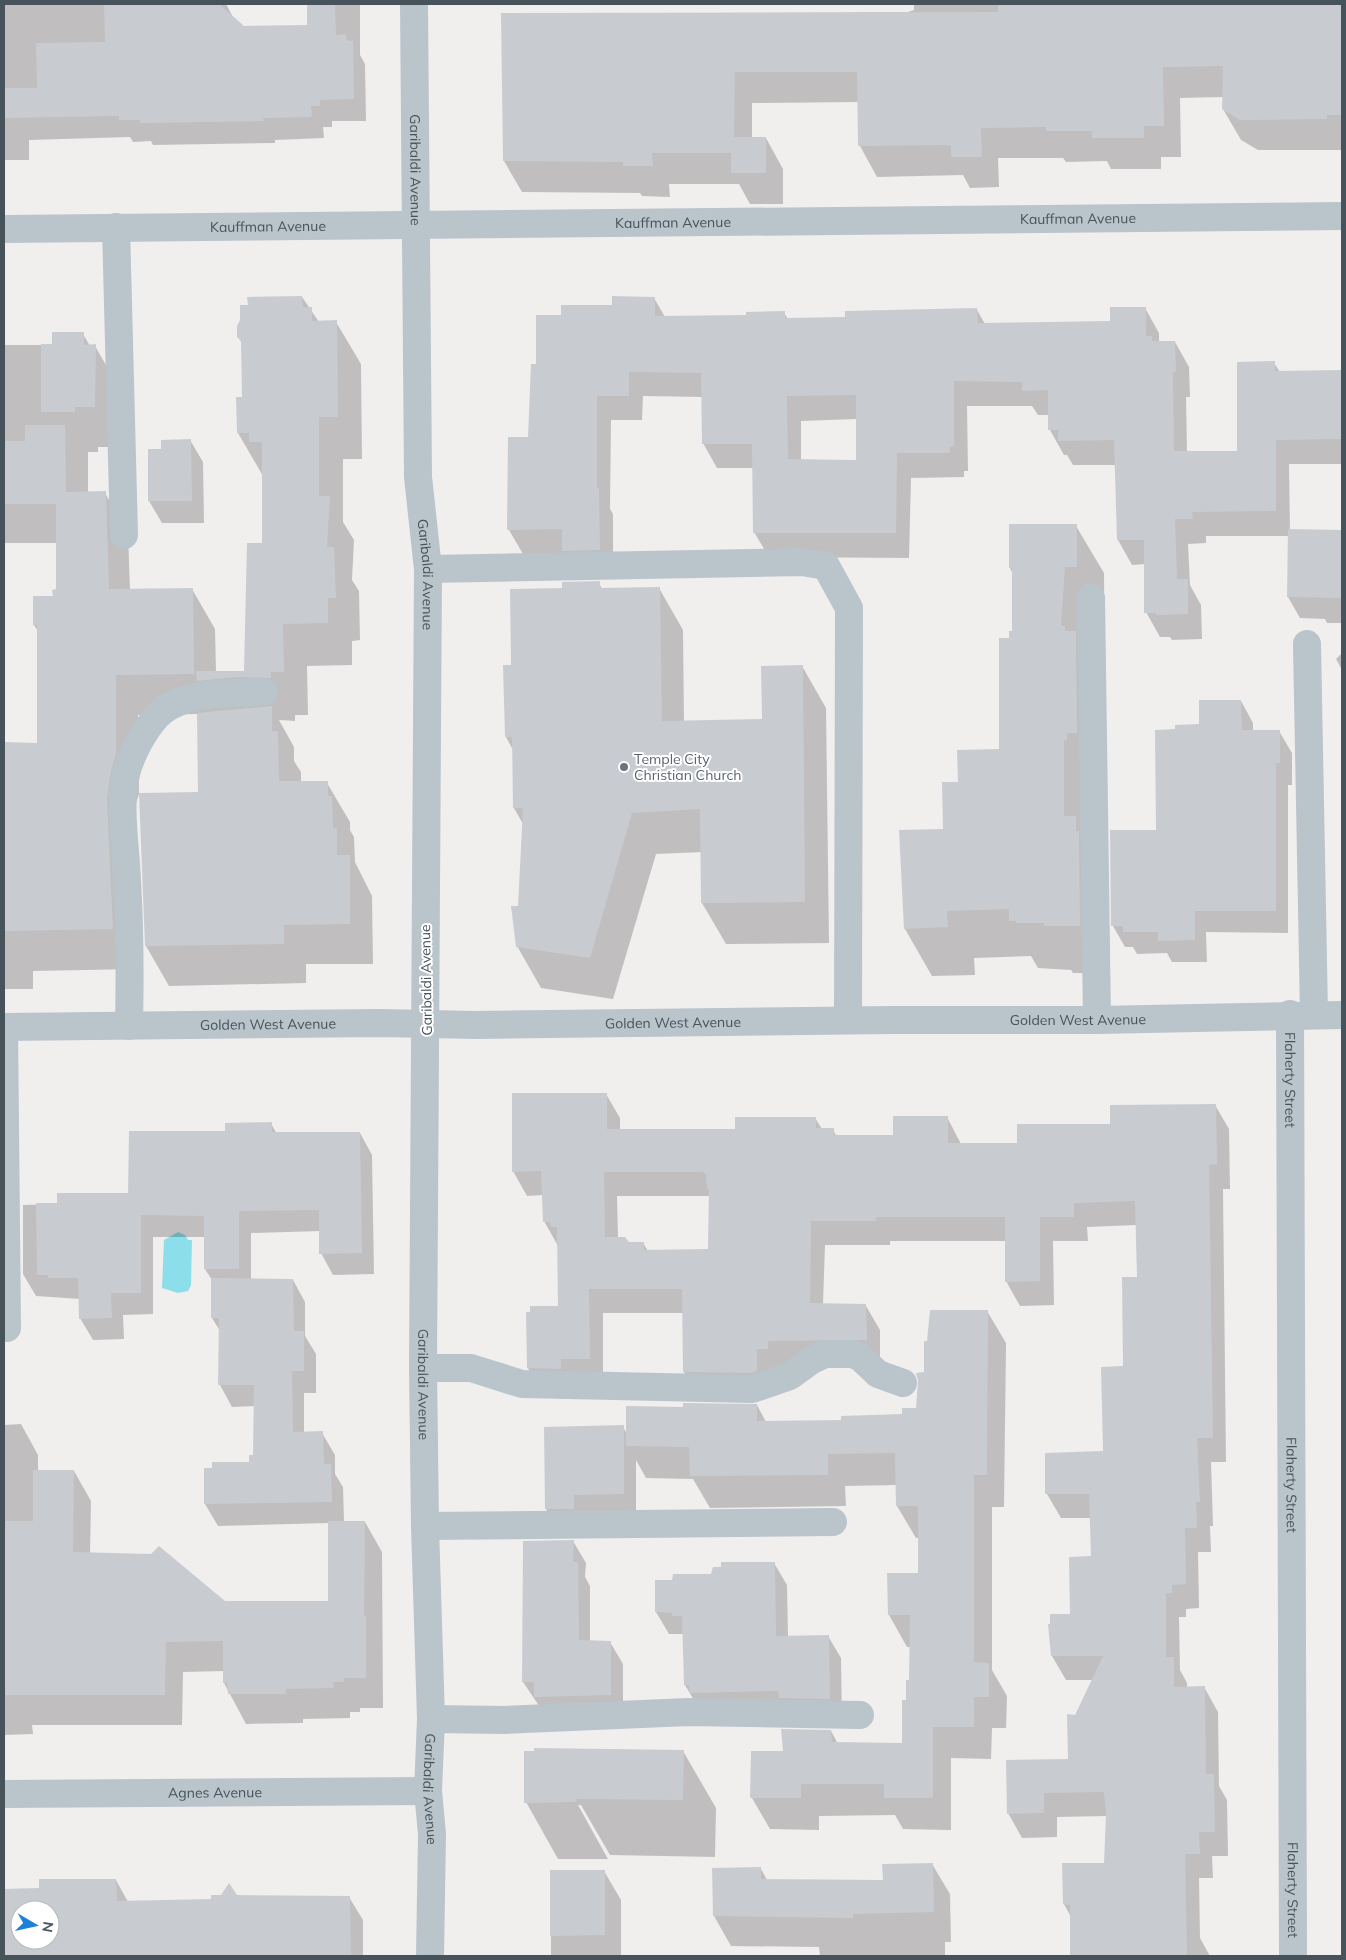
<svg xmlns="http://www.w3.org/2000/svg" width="1346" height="1960" viewBox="0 0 1346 1960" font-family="Mulish,sans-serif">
<rect width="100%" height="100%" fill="#f1eeee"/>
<!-- water -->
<path fill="#8bdeea" d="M178 1232 185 1235 188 1240H192L191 1285 188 1291 178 1293 162 1288 164 1240Z"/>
<!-- shadow -->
<g fill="#0003" fill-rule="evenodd">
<path d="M4 4H226L234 19 244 27 308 26 309 4H360V55L365 64 366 121H332V127H323L324 138 275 140V143L153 145 151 141 133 142 130 137 29 140V160H4Z"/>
<path d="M914 4H1289L1290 58 1336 40V4H1342V150H1258L1241 140 1223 109V97L1180 98 1181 157H1161V169H1111L1107 161 1066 162 1063 158H998L999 187 970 188 963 175 877 177 860 146 859 102 752 103V138H766L783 169V204H750L739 184H669L670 197 642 196 640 193 522 192 504 161 502 15 908 12 914 10Z"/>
<path d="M302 297 319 322H336L361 364 362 459H343V522L354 540 352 580 359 591 360 640 352 641V665L307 666 308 715H295V721L279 720 294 747V761L301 772V782L327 783 350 822V830L354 837 355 862 372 896 373 964H306V983L169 986 146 946 199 793 198 714 138 715 139 794 133 812 136 969 33 971V989H4V743L38 744V631L34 625 58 591 57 543H4V345H53L83 334 90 346H95L118 386V447H98V452H88V493H105L128 533 130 590 192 589 215 629 216 672H245L263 544V476L238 433 243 399 242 343 238 337Z"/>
<path d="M654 298 665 317H748L784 313 788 319 847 318 977 310 985 324 1111 322 1145 308 1159 333V342H1175L1189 367 1190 397H1186L1187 452H1239L1274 363 1280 372H1342V464H1289L1290 530 1342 532V623H1327L1325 619 1300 618 1288 597 1289 536H1206V543L1188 544 1190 585 1201 605 1202 639 1172 640 1170 637H1160L1146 612V564L1132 565 1118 540 1116 465H1073L1067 455H1064L1050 430V415H1038L1032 406H967L968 471H964V477L911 478 909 558 769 557 754 532 753 468H717L703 443V397L643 396 642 420H611L610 509 613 514V575L523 554 509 530 529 438 537 365 563 316ZM857 419V461L801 460V421Z"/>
<path d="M190 440 203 462 204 523H162L149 501V450H162Z"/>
<path d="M1010 525 1076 526 1104 573 1107 973H1073L1071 970 1038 968 1031 956 974 958 975 975 932 976 905 929 944 831 959 783 1000 751 1013 632V574L1010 568Z"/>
<path d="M599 583 602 589 659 588 683 630 684 722 763 721 802 666 826 708 829 943 726 944 702 903V852L656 854 613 999 541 988 517 946 523 824 514 808 513 750 506 737 505 666H513L564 589Z"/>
<path d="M1342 653V670L1336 659Z"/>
<path d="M1241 701 1253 723V731H1279L1292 753V785H1288V933L1206 932 1207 962H1172L1167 953 1137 954 1133 947H1125L1113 926 1157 831 1176 730 1200 726Z"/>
<path d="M606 1094 620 1118V1130H737L815 1118 822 1129 833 1130 837 1137H894L947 1117 961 1144H1018L1215 1105 1229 1129 1230 1189H1223L1226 1462H1211L1213 1526H1210L1211 1552H1198L1199 1608 1186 1609V1617H1179L1180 1670 1187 1683V1688L1204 1687 1218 1712 1219 1786 1227 1800 1228 1856H1212L1213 1878H1199L1200 1938 1210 1956H1072L1071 1917 1064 1904 1063 1865 1105 1864 1107 1816 1057 1817V1837L1022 1838 1008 1813 1069 1760 1076 1716 1093 1680H1066L1052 1656 1072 1615 1092 1557 1091 1518H1061L1047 1494 1046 1454 1104 1453 1124 1368 1138 1278 1136 1225 1087 1227 1088 1241H1053L1054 1305 1020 1306 1006 1281V1241H890V1245H825L823 1304 866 1306 880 1330V1364L781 1365 698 1396 684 1372 683 1313H603V1383L542 1392 528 1368V1313L560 1307 558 1246 544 1221 543 1195 527 1196 513 1171ZM617 1196H710V1251H648L643 1243H629L618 1238Z"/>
<path d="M271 1124 277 1134 360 1133 372 1155 374 1274 333 1275 321 1253V1231L251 1233V1280H293L305 1302V1336L316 1354V1393H304V1433H322L335 1455V1474L343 1487 344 1522H365L382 1552 383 1708H360V1712H350V1718L303 1719V1723L246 1724 224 1683V1671L183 1672 182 1725H32L33 1734 4 1735V1425L21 1424 38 1455V1471H74L91 1501 90 1554 224 1602H330L329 1523 218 1526 205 1504 213 1469 250 1463 255 1456V1406L232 1407 220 1385V1331L212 1318V1280L205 1269V1237H153V1314L123 1315 124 1339 93 1340 80 1318V1299L36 1296 23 1274V1205L58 1204 130 1194 226 1133Z"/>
<path d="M987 1311 1006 1343 1004 1507H992V1670L1007 1696 1006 1728H992L991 1759 951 1758V1830L903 1829 895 1815 819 1816V1830L770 1829 752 1798 784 1752 831 1731 838 1744H903L910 1682V1647H907L889 1615 919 1574V1538H916L897 1506V1485L845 1486 846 1506 710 1508 693 1479 646 1478 636 1460V1515L559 1531 546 1509 623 1427 627 1434 685 1408 757 1405 766 1422 843 1421 903 1415 917 1409 925 1373Z"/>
<path d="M573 1541 586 1563 585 1577 590 1586V1642H610L623 1664V1717L548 1719 523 1682Z"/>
<path d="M774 1563 787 1585 788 1637 828 1636 841 1658 842 1720 698 1707 685 1685 684 1634H669L656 1612V1582L712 1575Z"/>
<path d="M683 1751 716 1808 715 1857 610 1855 581 1805H578L608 1859H558L526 1802Z"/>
<path d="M932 1864 950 1894 951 1942H945V1956H820L819 1947 731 1946 714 1916 761 1869 767 1880 884 1881Z"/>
<path d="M604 1871 621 1900V1956H551V1872Z"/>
<path d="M116 1880 128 1902 212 1900 237 1896 349 1897 363 1920V1956H4V1890L40 1889ZM20 1910H50V1940H20Z"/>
</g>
<!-- building -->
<g fill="#c8ccd1" fill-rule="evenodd">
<path d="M104 4H219L244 26 307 25V4H335L336 35 346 34V40L353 41 354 99 320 100V106H311L312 117 263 118 264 121 140 123V120H119V116L4 118V88H37L36 43 105 42Z"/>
<path d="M998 4H1342V115H1327V119L1240 120 1222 109 1223 66 1163 67 1164 126H1144V138H1092V131H1046V127L981 128 982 157H951V146L945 145 858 146 857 72H735L734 137H766V173H731V153H652L653 166H623V162L503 161 501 13 998 12Z"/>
<path d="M302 296 303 307H312V321L337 320 338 417H319V496H330L327 547H334L336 598H328V623L283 624 284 672H271V678L237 677 197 681 196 671H244L247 543H262V442H249V433H237L236 397H242L241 341 237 337V326L240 320V305H248L247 297Z"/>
<path d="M612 296 655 297V316L746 315V312L785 311V318L845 317V311L977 308 978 323 1110 321V307H1146V336H1152V341H1175L1176 372 1173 373 1174 451H1237V362L1275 361V371L1342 370V439L1276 440V511L1192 512 1193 519H1175L1177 579H1188V614L1156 615V613H1144V540H1117L1114 440 1058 441V430H1048V390L1022 391V382L954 381V446L950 447V453H897L896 533H753L752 444H702L701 373 629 372V396H597V488H599L600 550 562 551V529L507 530 508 437H528L531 364H536V315H561V305H612ZM856 395V460L788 459 787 396Z"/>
<path d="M52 332H84V345L96 344 95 407H75V412H41V344H52Z"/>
<path d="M25 425H65L66 492 106 491 109 589 193 588 194 674 116 675V754L111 771 107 799 113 929 4 931V742L37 743V625H33V596H53L52 590 56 589V504H4V441H25Z"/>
<path d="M191 439 192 501H148V449H161V440Z"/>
<path d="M1009 524H1077V567H1065L1061 626H1065V631H1076L1077 733H1067V740H1064V816H1076V831H1079L1080 926H1044V923H1016V921H1009V909L947 911 948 927 904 929 899 830 943 829 942 782H958L957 750 999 749V638H1009V631H1012V568H1009Z"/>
<path d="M1288 529 1342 530V598L1287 597Z"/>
<path d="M600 581V588L660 587 662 721 762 719 761 666 803 665 805 902 701 903 700 809 632 813 590 958 516 947 511 906H518L523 808H513L512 737H505L503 665H511L510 589 562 588V582Z"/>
<path d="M1199 700H1241L1242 730H1280V763H1276V911H1195V940L1158 941V932H1123V926H1111L1110 830H1156L1155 730 1175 729V725L1199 724Z"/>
<path d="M272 706V731H278L279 781H328V796H332L333 828 337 829V855H350V924L284 925V944L145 946 139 793 198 792 197 713Z"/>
<path d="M512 1093H607V1129H735V1117H816V1128H834V1135H893V1116H948V1143H1017V1124H1110V1105L1216 1104 1217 1164 1209 1165 1213 1438H1197L1200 1502H1196L1197 1528H1185L1186 1584 1172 1585V1593H1166V1657H1174V1687L1205 1686 1206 1774H1214L1215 1832H1199L1200 1854H1185L1187 1956H1070V1905L1063 1904 1062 1863H1104L1106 1814 1104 1792 1044 1793V1813L1007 1814 1006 1760 1068 1759 1067 1714 1075 1715 1103 1656H1051L1048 1624H1050V1614H1070L1069 1557 1091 1556 1089 1494H1045V1453L1103 1451 1101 1367 1123 1366 1122 1277H1137L1135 1201 1074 1203V1217H1040V1281L1005 1282V1217H876V1221H811L810 1303 866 1304 867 1340 768 1341V1349H757V1371L750 1373 683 1372 682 1289H589L590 1359H561V1369L527 1368 526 1312H530V1306H558L557 1227H551L550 1222H543L541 1171 512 1172ZM604 1172H703L706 1174 707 1189H709L708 1249 644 1250V1242H629L625 1237H605Z"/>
<path d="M272 1122V1132H360L362 1253 319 1254V1210L239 1211V1269H204V1216L141 1215V1293H111L112 1318 79 1319 78 1278H48V1275H37L36 1203H57V1193H128L129 1131H225V1123Z"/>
<path d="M211 1278 293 1279 294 1331H304V1371H292L293 1432 323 1431 324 1464H331L332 1502 204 1504V1468H212V1462H249V1455H253L254 1385H218L219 1318H211Z"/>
<path d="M930 1310H988L987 1475H974V1662L989 1663V1697H974V1727H933V1798H884V1784H801V1798H750L751 1751H783L781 1729 831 1730 832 1742 902 1743V1700H906V1680H909L910 1615H888L887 1573H918V1506H896L895 1453 828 1454V1475L690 1476 689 1447 626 1446V1406L683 1407V1403L757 1404V1421L841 1420V1416L902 1414V1408H916L918 1381 916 1373 924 1372V1341H927Z"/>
<path d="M624 1425V1494L574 1495V1509H545L544 1427Z"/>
<path d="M33 1470H74L73 1552 151 1554 159 1546 225 1601H328V1521H365L364 1616H366V1678H344V1682H333L334 1688 286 1689V1694H228L227 1683H223V1641L166 1642 165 1695H4V1521H33Z"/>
<path d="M574 1540 573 1562H578L579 1640 611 1641V1695L534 1697V1682H522L523 1541Z"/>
<path d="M721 1562H775L776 1636 829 1635 830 1699 779 1698 778 1691 690 1693 689 1685H684L682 1616H672V1613L655 1612V1580H672L673 1574H711L713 1567H721Z"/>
<path d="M534 1748 684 1750 683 1800 576 1799V1802L524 1803V1751H534Z"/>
<path d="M933 1863 934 1912 853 1914V1918L713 1916 712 1868 761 1867V1879L883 1880 882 1864Z"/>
<path d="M550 1870H605V1935L550 1936Z"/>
<path d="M39 1879H116L117 1901 211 1899V1895H221L229 1883 237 1895 350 1896 351 1956H4V1889L39 1888ZM20 1910H50V1940H20Z"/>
</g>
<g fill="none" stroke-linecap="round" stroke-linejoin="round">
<!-- minor -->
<g stroke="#bac4cb" stroke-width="28">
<path id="s1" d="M414 4 418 477 428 569 423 1368 425 1526 431 1719 428 1791 432 1834 430 1956"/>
<path d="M116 227 124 535"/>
<path id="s2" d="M4 229 1342 216"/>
<path d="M428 569 802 562 826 566 849 608 848 1020"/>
<path d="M1091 598 1097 1020"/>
<path d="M1307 644 1314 1015"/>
<path id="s3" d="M1290 1014 1293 1956"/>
<path d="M129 1026C130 977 130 929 127 881 126 849 118 805 126 774 131 754 144 730 158 715 182 691 233 693 264 692"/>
<path id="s4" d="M4 1027 381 1023 476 1025 892 1020H1097L1342 1015"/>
<path d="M4 1027 7 1328"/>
<path d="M423 1368H471L522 1384 752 1389 790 1376 812 1360 825 1354H853L861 1358 878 1374 903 1383"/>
<path d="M425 1526 833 1522"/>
<path d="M431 1719 504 1720 688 1712 860 1715"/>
<path id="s5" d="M4 1794 428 1791"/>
</g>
</g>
<!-- markers -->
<circle fill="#6b7280" stroke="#fff" stroke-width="2" cx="624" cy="767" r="5"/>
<g text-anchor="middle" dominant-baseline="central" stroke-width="4" stroke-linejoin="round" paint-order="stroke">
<!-- street labels -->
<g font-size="14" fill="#47535b" stroke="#fff">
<text stroke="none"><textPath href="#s1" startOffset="166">Garibaldi Avenue</textPath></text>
<text stroke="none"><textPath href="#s2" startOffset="1074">Kauffman Avenue</textPath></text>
<text stroke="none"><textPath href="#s2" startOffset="669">Kauffman Avenue</textPath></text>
<text stroke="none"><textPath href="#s2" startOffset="264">Kauffman Avenue</textPath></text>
<text stroke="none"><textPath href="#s1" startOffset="571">Garibaldi Avenue</textPath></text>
<text transform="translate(426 980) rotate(-91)">Garibaldi Avenue</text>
<text stroke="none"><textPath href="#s4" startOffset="1074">Golden West Avenue</textPath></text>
<text stroke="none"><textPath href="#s4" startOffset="669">Golden West Avenue</textPath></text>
<text stroke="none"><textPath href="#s4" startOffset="264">Golden West Avenue</textPath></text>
<text stroke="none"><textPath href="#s3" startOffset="66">Flaherty Street</textPath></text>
<text stroke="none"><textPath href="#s1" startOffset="1381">Garibaldi Avenue</textPath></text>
<text stroke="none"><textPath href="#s3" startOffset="471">Flaherty Street</textPath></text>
<text stroke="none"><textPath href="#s1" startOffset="1786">Garibaldi Avenue</textPath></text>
<text stroke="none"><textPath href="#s5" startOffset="211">Agnes Avenue</textPath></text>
<text stroke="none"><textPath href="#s3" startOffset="876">Flaherty Street</textPath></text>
</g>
<!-- worship labels -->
<g font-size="14" fill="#5b616d" stroke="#fff" text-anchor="start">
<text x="634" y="759">Temple City<tspan x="634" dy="16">Christian Church</tspan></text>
</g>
</g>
<!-- border -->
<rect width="1346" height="1960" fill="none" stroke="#47535b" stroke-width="10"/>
<!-- north arrow -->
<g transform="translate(35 1925) rotate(99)"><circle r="24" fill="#ffffff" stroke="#b5babd"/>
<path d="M0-4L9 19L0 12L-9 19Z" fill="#1d81dc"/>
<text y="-8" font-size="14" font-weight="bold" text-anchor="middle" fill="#47535b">N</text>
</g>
</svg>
